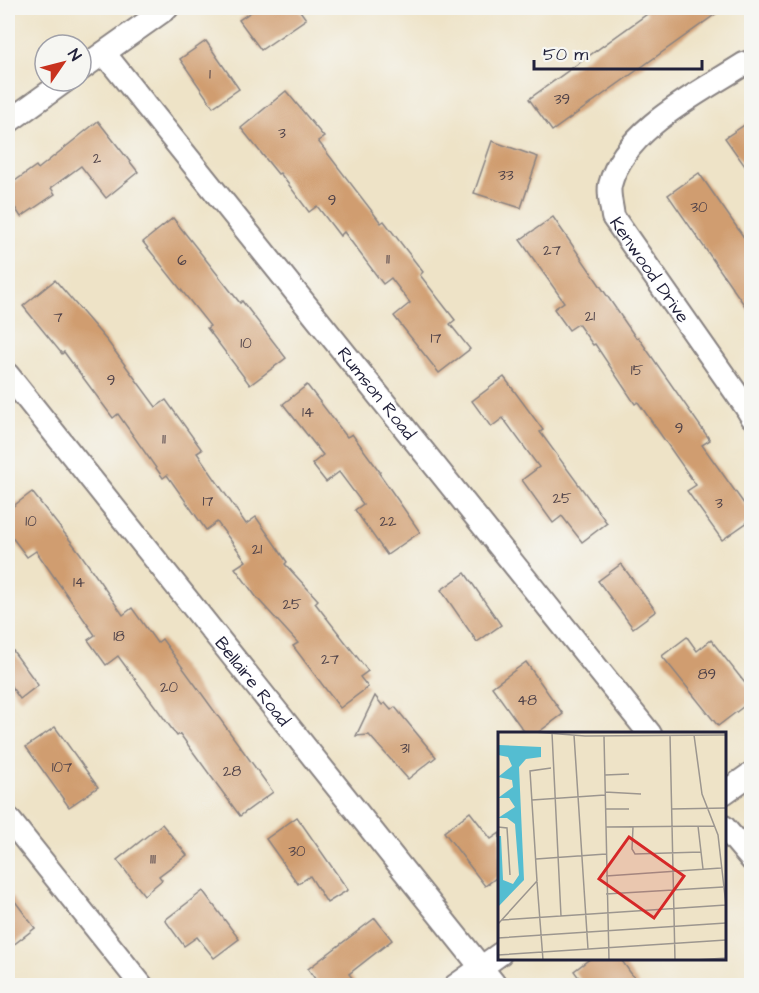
<svg xmlns="http://www.w3.org/2000/svg" width="759" height="993" viewBox="0 0 759 993" font-family="'Architects Daughter',sans-serif">
<rect width="100%" height="100%" fill="#f6f6f2"/>
<filter id="ink" filterUnits="userSpaceOnUse"><feTurbulence type="fractalNoise" baseFrequency=".0167" numOctaves="2"/><feDisplacementMap in="SourceGraphic" scale="12" xChannelSelector="R" yChannelSelector="G"/><feConvolveMatrix kernelMatrix="1 2 1 2 8 2 1 2 1" color-interpolation-filters="sRGB"/></filter>
<filter id="wash" filterUnits="userSpaceOnUse"><feTurbulence type="fractalNoise" baseFrequency=".008" numOctaves="4" result="noise"/><feDisplacementMap in="SourceGraphic" scale="24" xChannelSelector="R" yChannelSelector="G"/><feGaussianBlur stdDeviation="1.35" result="paint"/><feColorMatrix in="noise" values="0 0 0 0 0 0 0 0 0 0 0 0 0 0 0 0 0 1.4 0 .05"/><feComposite in="paint" operator="in"/></filter>
<g filter="url(#wash)">
<rect width="100%" height="100%" fill="#eee3c7"/>
<g id="blocks">
<!-- building -->
<g fill="#d09d70">
<path d="M257 8H298L306 19 261 50 239 20Z"/>
<path d="M642 8H724L552 131 529 99 647 14Z"/>
<path d="M206 41 239 89 213 107 180 59Z"/>
<path d="M286 91 324 137 318 141 381 223 384 221 423 272 420 275 455 320 450 324 470 349 439 373 394 316 410 303 391 278 383 284 344 232 340 236 317 206 309 212 280 173 278 174 241 128Z"/>
<path d="M752 120V176L725 138Z"/>
<path d="M98 121 138 172 106 198 81 166 51 188 55 194 21 217 8 197V186L36 166 38 169Z"/>
<path d="M492 141 538 157 521 208 474 193Z"/>
<path d="M699 173 752 249V316L668 195Z"/>
<path d="M553 217 636 338 638 337 710 440 702 445 752 515V519L722 540 687 491 696 485 638 402 635 404 595 344 593 345 578 324 569 330 554 309 564 302 520 240Z"/>
<path d="M173 218 240 303 242 301 286 358 250 385 207 328 210 326 143 242Z"/>
<path d="M55 280 108 342 156 407 166 400 202 450 197 453 246 524 256 517 287 562 285 564 318 600 315 603 368 671 360 677 368 687 340 708 293 646 298 643 257 598 235 568 246 561 217 522 206 530 167 475 163 478 118 414 113 418 64 352 62 354 23 306Z"/>
<path d="M504 377 543 430 540 432 607 523 582 542 562 516 553 523 522 480 539 467 503 418 491 427 472 401Z"/>
<path d="M307 385 347 437 352 434 380 472 379 473 420 532 387 555 355 510 363 504 339 472 326 482 312 464 323 455 283 404Z"/>
<path d="M32 492 80 553 123 615 132 608 157 643 162 639 273 792 240 816 180 734 177 736 118 656 106 665 88 640 95 635 36 551 27 557 8 532V510Z"/>
<path d="M621 564 656 611 633 628 598 581Z"/>
<path d="M465 573 501 625 477 642 441 590Z"/>
<path d="M687 637 697 651 711 640 752 692V700L718 726 662 656Z"/>
<path d="M8 644 38 685 20 699 8 682Z"/>
<path d="M526 662 563 714 536 734H526L492 687Z"/>
<path d="M375 696 382 705 385 703 391 710 395 707 436 757 408 779 369 735 356 736Z"/>
<path d="M55 727 98 787 69 807 26 747Z"/>
<path d="M470 812 491 839 500 833V875L485 886 444 832Z"/>
<path d="M297 817 348 890 327 903 310 876 298 884 266 839Z"/>
<path d="M162 824 187 855 159 876 162 880 144 895 117 860Z"/>
<path d="M203 891 239 939 214 958 197 937 184 946 165 920Z"/>
<path d="M8 892 35 928 8 949Z"/>
<path d="M375 918 392 940 349 974 358 986H320L308 969Z"/>
<path d="M591 958H620L640 986H585L574 971Z"/>
</g>
</g>
</g>
<g filter="url(#ink)">
<use href="#blocks" fill-opacity="0" stroke="#888281" stroke-width="1.5"/>
<g fill="none" stroke-linecap="round" stroke-linejoin="round">
<!-- street casing -->
<g stroke="#888281" stroke-width="26">
<g id="street">
<path id="s1" d="M104 53 650 734"/>
<path id="s2" d="M752 61 744 64C699 93 624 129 610 185 608 194 612 207 613 217L746 407 752 417"/>
<path d="M81 69 167 8"/>
<path d="M8 122 65 81"/>
<path id="s3" d="M8 375 496 986"/>
<path d="M724 793 752 773"/>
<path d="M8 818 142 986"/>
<path d="M724 827 752 860"/>
<path d="M455 986 500 954"/>
</g>
</g>
<!-- street -->
<use href="#street" stroke="#fff" stroke-width="22"/>
</g>
</g>
<g text-anchor="middle" dominant-baseline="central" stroke-width="4.5" stroke-linejoin="round" paint-order="stroke">
<!-- number labels -->
<g font-size="15" fill="#4e4148">
<text x="210" y="74">1</text>
<text x="562" y="99">39</text>
<text x="282" y="133">3</text>
<text x="97" y="158">2</text>
<text x="506" y="175">33</text>
<text x="332" y="200">9</text>
<text x="699" y="207">30</text>
<text x="552" y="250">27</text>
<text x="388" y="259">11</text>
<text x="182" y="260">6</text>
<text x="590" y="316">21</text>
<text x="58" y="317">7</text>
<text x="436" y="338">17</text>
<text x="246" y="343">10</text>
<text x="637" y="370">15</text>
<text x="111" y="380">9</text>
<text x="308" y="412">14</text>
<text x="679" y="428">9</text>
<text x="164" y="439">11</text>
<text x="562" y="498">25</text>
<text x="208" y="501">17</text>
<text x="719" y="503">3</text>
<text x="31" y="521">10</text>
<text x="388" y="521">22</text>
<text x="257" y="549">21</text>
<text x="79" y="582">14</text>
<text x="292" y="604">25</text>
<text x="119" y="636">18</text>
<text x="330" y="659">27</text>
<text x="707" y="674">89</text>
<text x="169" y="687">20</text>
<text x="527" y="700">48</text>
<text x="405" y="748">31</text>
<text x="62" y="767">107</text>
<text x="232" y="771">28</text>
<text x="297" y="851">30</text>
<text x="153" y="859">111</text>
</g>
<!-- street labels -->
<g font-size="18" fill="#22223b" stroke="#f6f6f2">
<text stroke="none"><textPath href="#s2" startOffset="290">Kenwood Drive</textPath></text>
<text stroke="none"><textPath href="#s1" startOffset="436">Rumson Road</textPath></text>
<text stroke="none"><textPath href="#s3" startOffset="392">Bellaire Road</textPath></text>
</g>
</g>
<!-- overview -->
<g transform="translate(498 732)">
<rect width="228" height="228" fill="#eee3c7"/>
<path d="M0 13 43 15V25L28 27 21 35 26 148 0 175V104H3L5 148 15 152 21 143 17 92 9 86H0L17 75 11 66H0L15 55 14 48 0 45 14 34 10 25 0 23Z" fill="#54bdd1"/>
<path fill="none" stroke="#9c968f" stroke-width="1.5" d="M36 0 87 4 228 3M54 1 63 184M76 3 90 217M172 3 177 228M196 3 204 62 220 103 228 173M106 4 111 228M107 43 131 42M107 60 143 62M34 68 107 63M107 77H131M173 77 228 76M200 94 205 137M0 95 9 96 12 143M108 95 217 94M135 95 134 117 137 122 203 120M38 127 108 122M108 144 223 136M39 150 45 228M108 162 225 155M4 188 228 173M0 192 39 149 32 39 53 36M0 206 228 191M0 223 228 208M197 228 228 226"/>
<path fill="#d62828" fill-opacity="0.15" stroke="#d62828" stroke-width="3" d="M131 105 186 144 156 186 101 147Z"/>
<rect width="228" height="228" fill="none" stroke="#22223b" stroke-width="3"/>
</g>
<!-- margin -->
<rect width="759" height="993" fill="none" stroke="#f6f6f2" stroke-width="30"/>
<!-- north arrow -->
<g transform="translate(63 63) rotate(55)"><circle r="28" fill="#f6f6f2" stroke="#a1a1a9" stroke-width="1.5"/>
<path d="M0-4.5L10 22L0 15L-10 22Z" fill="#c8321e"/>
<text y="-9" font-size="16" font-weight="bold" text-anchor="middle" fill="#22223b">N</text>
</g>
<!-- scale -->
<path d="M534 60v9h168v-9" fill="none" stroke="#22223b" stroke-width="3"/>
<text x="543" y="60" font-size="18" fill="#22223b" stroke="#f6f6f2" stroke-width="4.5" paint-order="stroke">50 m</text>
</svg>
